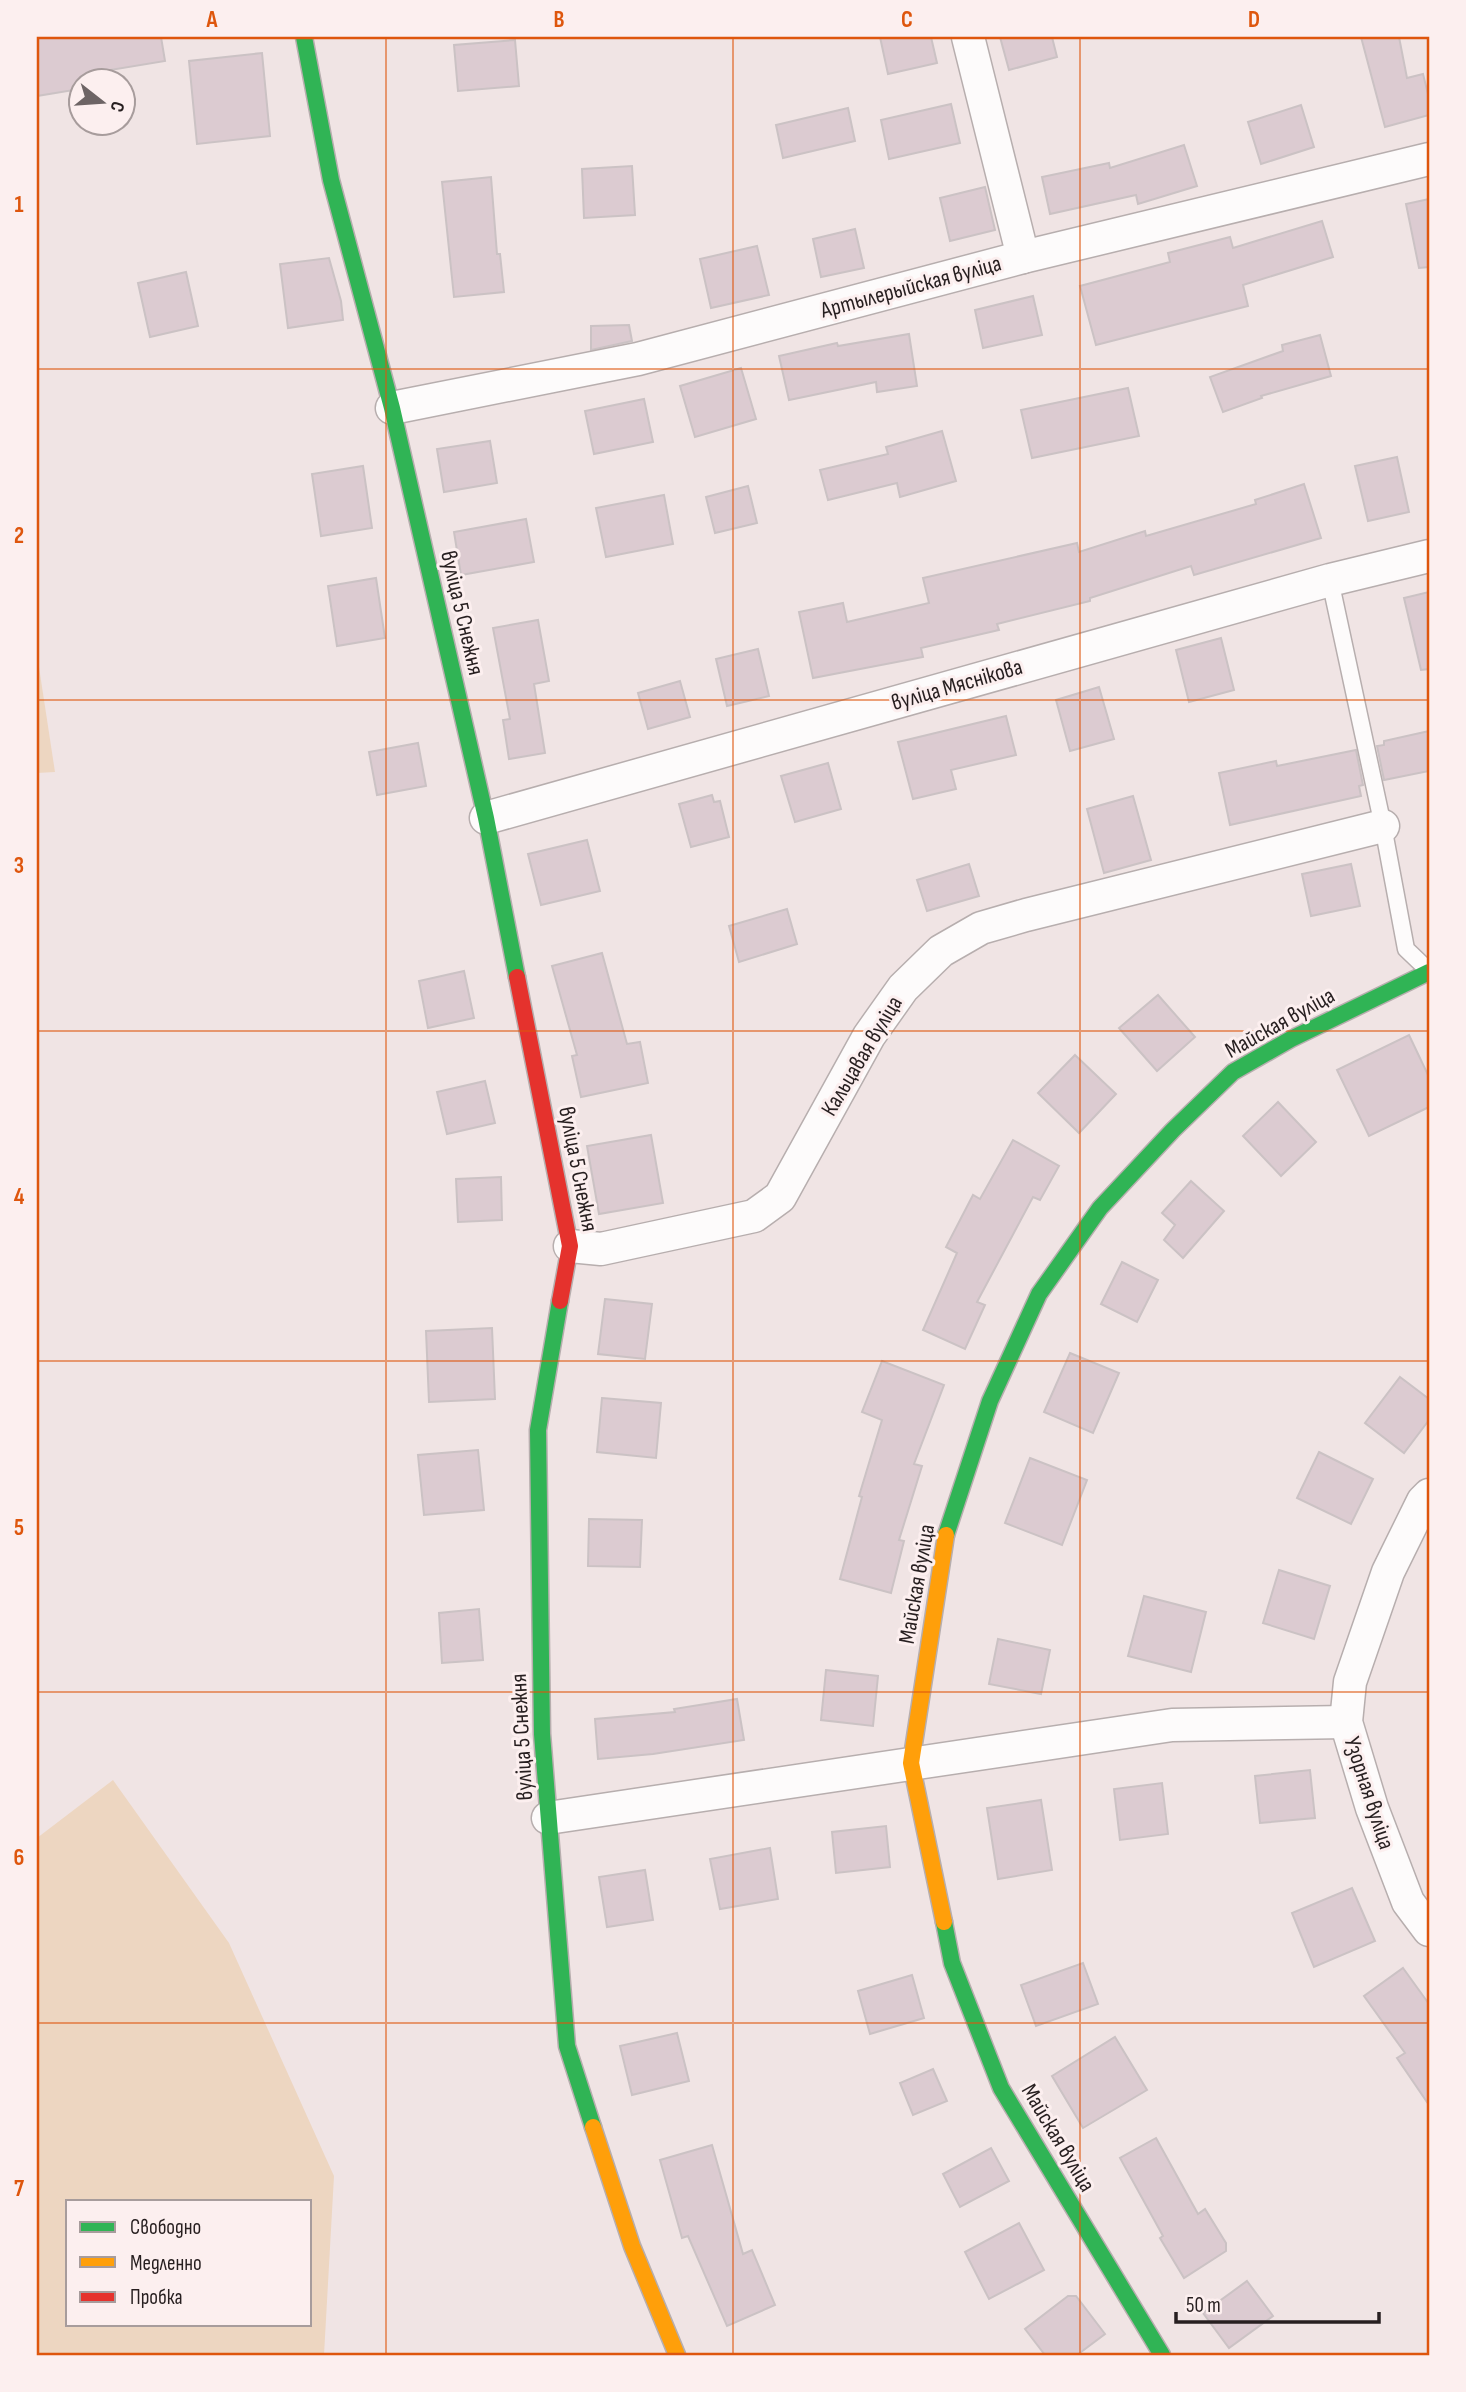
<svg xmlns="http://www.w3.org/2000/svg" width="1466" height="2392" viewBox="0 0 1466 2392" font-family="'Sofia Sans Condensed',sans-serif">
<rect width="100%" height="100%" fill="#f0e4e4"/>
<!-- green -->
<g fill="#edd6c1" fill-rule="evenodd">
<path d="M37 654 55 772 37 773Z"/>
<path d="M113 1780 229 1943 334 2176 324 2355H37V1838ZM68 2201H310V2324H68Z"/>
</g>
<!-- building -->
<g fill="#dccbd1" stroke="#cbc2c4" stroke-width="2">
<path d="M37 37H161L165 61 92 73 93 80H80V89L37 96Z"/>
<path d="M880 37H931L937 63 888 74Z"/>
<path d="M1000 37H1052L1057 57 1009 70Z"/>
<path d="M1361 37H1399L1407 78 1423 74 1429 98V115L1385 127Z"/>
<path d="M515 40 519 86 458 91 454 45Z"/>
<path d="M262 53 270 136 197 144 189 61Z"/>
<path d="M951 104 960 143 889 159 881 120Z"/>
<path d="M1301 105 1314 147 1261 164 1248 122Z"/>
<path d="M848 108 855 141 783 158 776 125Z"/>
<path d="M1184 145 1197 186 1138 204 1136 195 1050 214 1042 177 1109 163 1110 168Z"/>
<path d="M632 166 635 215 584 218 582 169Z"/>
<path d="M491 177 497 254H500L504 292 454 297 442 182Z"/>
<path d="M985 187 995 230 950 241 940 198Z"/>
<path d="M1429 199V267L1419 268 1406 204Z"/>
<path d="M1322 221 1333 257 1243 285 1248 306 1096 345 1080 286 1170 262 1168 253 1230 237 1233 248Z"/>
<path d="M855 229 864 268 821 277 813 239Z"/>
<path d="M757 246 769 295 711 308 700 259Z"/>
<path d="M329 258 341 301 343 320 288 328 280 264Z"/>
<path d="M186 272 198 326 150 337 138 283Z"/>
<path d="M1033 296 1042 335 983 348 975 310Z"/>
<path d="M629 325 632 341 591 350V326Z"/>
<path d="M909 334 917 386 877 392 876 382 789 400 779 356 837 343 838 346Z"/>
<path d="M1320 335 1331 376 1261 396 1262 398 1223 412 1210 377 1283 351 1282 345Z"/>
<path d="M741 368 756 419 695 437 680 386Z"/>
<path d="M1128 388 1139 436 1032 458 1021 410Z"/>
<path d="M644 399 653 442 594 454 585 411Z"/>
<path d="M942 431 956 481 900 497 897 483 828 500 820 470 888 454 886 447Z"/>
<path d="M490 441 497 483 444 492 437 449Z"/>
<path d="M1397 457 1409 512 1368 521 1355 466Z"/>
<path d="M363 466 372 528 321 536 312 474Z"/>
<path d="M1304 484 1321 538 1194 575 1191 566 1090 598V601L997 624 999 630 921 648 923 657 813 678 799 612 843 603 847 622 929 603 923 578 1077 543 1079 552 1145 531 1146 536 1256 504 1255 500Z"/>
<path d="M748 486 757 523 715 533 706 497Z"/>
<path d="M664 495 673 544 606 557 596 508Z"/>
<path d="M526 519 534 562 461 575 454 532Z"/>
<path d="M376 578 385 638 337 646 328 586Z"/>
<path d="M1429 592V669L1421 670 1404 598Z"/>
<path d="M538 620 549 681 534 684 545 753 509 759 503 720 510 719 493 628Z"/>
<path d="M1221 638 1234 690 1189 702 1176 650Z"/>
<path d="M758 649 769 696 727 706 716 659Z"/>
<path d="M680 681 690 717 648 729 638 693Z"/>
<path d="M1099 687 1114 739 1070 751 1056 700Z"/>
<path d="M1006 716 1016 755 951 770 956 789 913 799 898 742Z"/>
<path d="M1429 731V771L1384 780 1377 746 1384 745V741Z"/>
<path d="M418 743 426 786 377 795 369 752Z"/>
<path d="M1356 750 1363 785 1359 786 1361 796 1230 825 1219 773 1276 761 1277 766Z"/>
<path d="M828 763 841 809 795 822 781 776Z"/>
<path d="M712 795 714 802 720 801 729 837 691 847 679 804Z"/>
<path d="M1133 796 1151 860 1104 873 1087 809Z"/>
<path d="M587 840 600 891 541 905 528 854Z"/>
<path d="M969 864 979 896 927 911 917 880Z"/>
<path d="M1351 864 1360 906 1311 916 1302 874Z"/>
<path d="M787 909 797 944 739 962 729 926Z"/>
<path d="M602 953 627 1044 640 1042 648 1083 581 1097 572 1056 577 1055 552 966Z"/>
<path d="M464 971 474 1018 428 1028 419 981Z"/>
<path d="M1158 995 1195 1037 1157 1071 1119 1028Z"/>
<path d="M1409 1035 1429 1077V1107L1369 1136 1337 1070Z"/>
<path d="M1075 1055 1116 1094 1079 1133 1038 1093Z"/>
<path d="M485 1081 495 1123 447 1134 437 1092Z"/>
<path d="M1278 1102 1316 1142 1281 1176 1243 1136Z"/>
<path d="M651 1135 663 1203 599 1214 587 1146Z"/>
<path d="M1013 1140 1059 1166 1040 1200 1033 1197 977 1302 985 1305 965 1349 923 1330 957 1253 946 1247 973 1195 980 1199Z"/>
<path d="M501 1177 502 1220 458 1222 456 1179Z"/>
<path d="M1191 1181 1224 1211 1183 1258 1164 1240 1175 1225 1162 1213Z"/>
<path d="M1122 1262 1158 1280 1137 1322 1101 1304Z"/>
<path d="M605 1299 652 1304 645 1359 598 1354Z"/>
<path d="M492 1328 495 1399 429 1402 426 1331Z"/>
<path d="M1070 1353 1119 1373 1093 1433 1044 1412Z"/>
<path d="M882 1361 944 1385 914 1464 922 1466 899 1540 904 1541 891 1593 840 1579 862 1497 859 1496 882 1420 862 1412Z"/>
<path d="M1400 1377 1429 1399V1420L1404 1453 1365 1423Z"/>
<path d="M602 1398 661 1403 656 1458 597 1452Z"/>
<path d="M478 1450 484 1510 424 1515 418 1455Z"/>
<path d="M1319 1452 1373 1479 1351 1524 1297 1498Z"/>
<path d="M1030 1458 1087 1480 1062 1545 1005 1523Z"/>
<path d="M589 1519 642 1520 640 1567 588 1566Z"/>
<path d="M1279 1570 1330 1586 1314 1639 1263 1623Z"/>
<path d="M1144 1596 1206 1612 1191 1672 1128 1656Z"/>
<path d="M479 1609 483 1660 442 1663 439 1613Z"/>
<path d="M998 1639 1050 1650 1041 1694 989 1684Z"/>
<path d="M826 1670 878 1676 873 1726 821 1720Z"/>
<path d="M737 1699 744 1740 653 1754 598 1759 595 1719 675 1712 674 1709Z"/>
<path d="M1310 1770 1315 1818 1260 1823 1255 1776Z"/>
<path d="M1162 1783 1168 1834 1120 1840 1114 1789Z"/>
<path d="M1041 1800 1052 1870 998 1879 987 1808Z"/>
<path d="M886 1826 890 1867 836 1873 832 1832Z"/>
<path d="M770 1848 778 1899 720 1909 710 1859Z"/>
<path d="M645 1870 653 1920 607 1927 599 1877Z"/>
<path d="M1352 1888 1375 1941 1314 1967 1292 1913Z"/>
<path d="M1083 1963 1098 2004 1036 2026 1021 1985Z"/>
<path d="M1403 1968 1429 2004V2105L1397 2058 1405 2053 1364 1996Z"/>
<path d="M912 1975 924 2018 870 2034 858 1991Z"/>
<path d="M677 2033 689 2081 632 2095 620 2046Z"/>
<path d="M1115 2037 1147 2090 1083 2128 1052 2076Z"/>
<path d="M933 2069 947 2101 913 2115 900 2083Z"/>
<path d="M1156 2138 1198 2214 1205 2209 1226 2243V2251L1184 2278 1160 2238 1163 2236 1120 2158Z"/>
<path d="M712 2145 743 2254 752 2250 775 2305 727 2326 688 2236 682 2238 660 2160Z"/>
<path d="M991 2148 1009 2181 960 2207 943 2174Z"/>
<path d="M1019 2223 1044 2270 989 2299 965 2252Z"/>
<path d="M1247 2281 1273 2316 1229 2348 1203 2313Z"/>
<path d="M1068 2296H1076L1105 2334 1077 2355H1045L1025 2329Z"/>
</g>
<g fill="none" stroke-linecap="round" stroke-linejoin="round">
<!-- lane casing -->
<g stroke="#b7aeae" stroke-width="19">
<path id="lane" d="M1330 580 1383 826 1406 949 1429 971"/>
</g>
<!-- street casing -->
<g stroke="#b7aeae" stroke-width="35">
<g id="street">
<path d="M968 37 1023 257"/>
<path d="M392 408 638 359 1023 257 1429 159"/>
<path d="M486 818 1330 580 1429 556"/>
<path d="M570 1246 601 1249 754 1216 780 1197 869 1036 903 988 941 951 981 928 1026 915 1383 826"/>
<path d="M1429 1495 1423 1501 1388 1572 1350 1682 1346 1722 1372 1808 1408 1902 1429 1930"/>
<path d="M548 1818 1172 1725 1346 1722"/>
</g>
</g>
<!-- fast casing -->
<g stroke="#b7aeae" stroke-width="19">
<g id="fast">
<path d="M304 37 331 180 392 408 486 818 517 977"/>
<path d="M560 1301 538 1430 542 1734 567 2046 593 2127"/>
<path d="M946 1535 990 1401 1039 1294 1100 1208 1173 1130 1233 1072 1291 1039 1429 972"/>
<path d="M944 1922 952 1963 1001 2088 1162 2355"/>
</g>
</g>
<!-- slow casing -->
<g stroke="#b7aeae" stroke-width="19">
<g id="slow">
<path d="M944 1922 911 1763 946 1535"/>
<path d="M593 2127 632 2246 677 2355"/>
</g>
</g>
<!-- jam casing -->
<g stroke="#b7aeae" stroke-width="19">
<path id="jam" d="M517 977 570 1246 560 1301"/>
</g>
<!-- lane -->
<use href="#lane" stroke="#fdfbfb" stroke-width="16"/>
<!-- street -->
<use href="#street" stroke="#fdfbfb" stroke-width="32"/>
<!-- fast -->
<use href="#fast" stroke="#30b455" stroke-width="16"/>
<!-- slow -->
<use href="#slow" stroke="#ff9f0a" stroke-width="16"/>
<!-- jam -->
<use href="#jam" stroke="#e5322d" stroke-width="16"/>
</g>
<!-- grid -->
<path fill="none" stroke="#de560d" stroke-width="2" stroke-opacity="0.55" d="M386 37V2355M733 37V2355M1080 37V2355M37 369H1429M37 700H1429M37 1031H1429M37 1361H1429M37 1692H1429M37 2023H1429"/>
<g text-anchor="middle" dominant-baseline="central" stroke-width="6" stroke-linejoin="round" paint-order="stroke">
<!-- street labels -->
<g font-size="23" fill="#271f20" stroke="#fcefef">
<text transform="translate(911 287) rotate(-15)">Артылерыйская вуліца</text>
<text transform="translate(462 613) rotate(77)">вуліца 5 Снежня</text>
<text transform="translate(957 685) rotate(-16)">вуліца Мяснікова</text>
<text transform="translate(1280 1023) rotate(-29)">Майская вуліца</text>
<text transform="translate(862 1056) rotate(-59)">Кальцавая вуліца</text>
<text transform="translate(578 1169) rotate(79)">вуліца 5 Снежня</text>
<text transform="translate(917 1584) rotate(-80)">Майская вуліца</text>
<text transform="translate(522 1737) rotate(-93)">вуліца 5 Снежня</text>
<text transform="translate(1369 1793) rotate(72)">Узорная вуліца</text>
<text transform="translate(1058 2138) rotate(59)">Майская вуліца</text>
</g>
</g>
<!-- border -->
<rect width="1466" height="2392" fill="none" stroke="#fcefef" stroke-width="77"/>
<!-- legend -->
<rect x="66" y="2200" width="245" height="126" fill="#fcefef" stroke="#a79c9c" stroke-width="2"/>
<rect x="80" y="2222" width="35" height="10" fill="#30b455" stroke="#a79c9c" stroke-width="2"/>
<text x="130" y="2234" font-size="21" fill="#271f20">Свободно</text>
<rect x="80" y="2257" width="35" height="10" fill="#ff9f0a" stroke="#a79c9c" stroke-width="2"/>
<text x="130" y="2270" font-size="21" fill="#271f20">Медленно</text>
<rect x="80" y="2292" width="35" height="10" fill="#e5322d" stroke="#a79c9c" stroke-width="2"/>
<text x="130" y="2304" font-size="21" fill="#271f20">Пробка</text>
<!-- north arrow -->
<g transform="translate(102 102) rotate(107)"><circle r="33" fill="#fcefef" stroke="#a79c9c" stroke-width="2"/>
<path d="M0-5L12 26L0 18L-12 26Z" fill="#6d6465"/>
<text y="-10" font-size="19" font-weight="bold" text-anchor="middle" fill="#271f20">С</text>
</g>
<!-- scale -->
<path d="M1176 2312v10h203v-10" fill="none" stroke="#271f20" stroke-width="3.5"/>
<text x="1186" y="2312" font-size="21" fill="#271f20" stroke="#fcefef" stroke-width="5" paint-order="stroke">50 m</text>
<rect x="38" y="38" width="1390" height="2316" fill="none" stroke="#de560d" stroke-width="2.5"/>
<g font-size="23" text-anchor="middle" font-weight="bold" fill="#de560d">
<text x="212" y="27">A</text>
<text x="559" y="27">B</text>
<text x="907" y="27">C</text>
<text x="1254" y="27">D</text>
<text x="19" y="212">1</text>
<text x="19" y="543">2</text>
<text x="19" y="873">3</text>
<text x="19" y="1204">4</text>
<text x="19" y="1535">5</text>
<text x="19" y="1865">6</text>
<text x="19" y="2196">7</text>
</g>
</svg>
